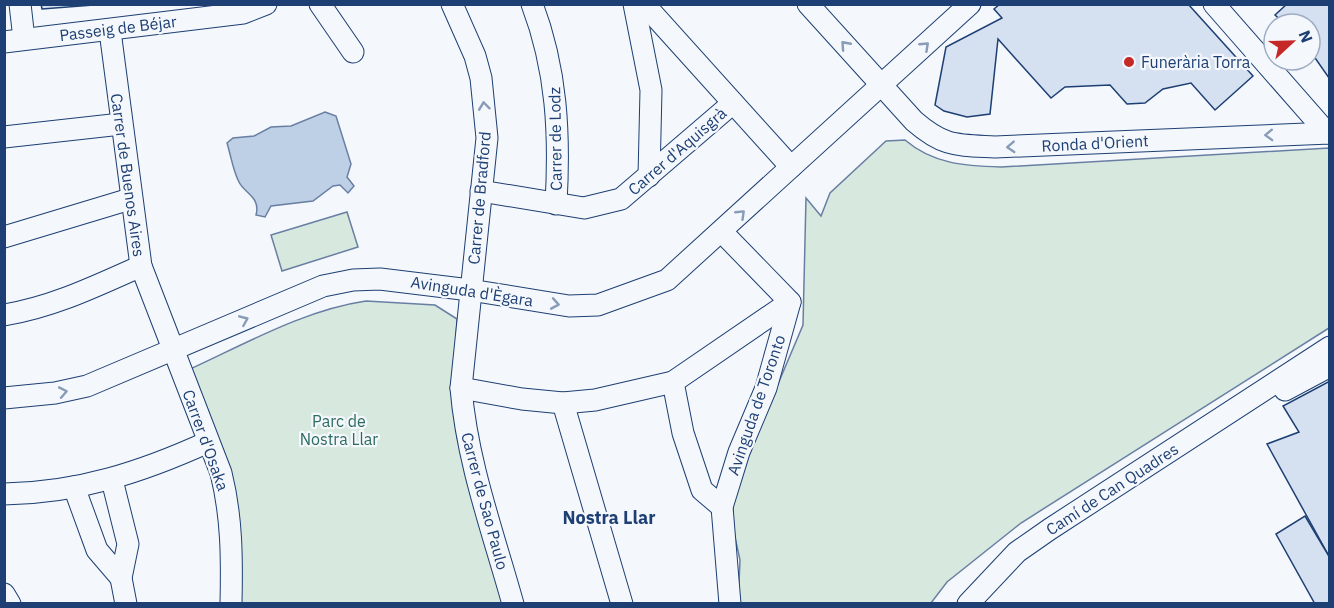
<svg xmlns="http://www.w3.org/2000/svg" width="1334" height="608" viewBox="0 0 1334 608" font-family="'IBM Plex Sans',sans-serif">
<rect width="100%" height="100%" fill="#f4f7fb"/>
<!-- green -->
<g fill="#d7e8df" stroke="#687fa3" stroke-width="1.5">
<path d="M905 140C933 164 965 166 1001 167L1329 148V328L1021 523 947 582 931 603 738 604 740 560 733 528V504L747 457 803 325 806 198 821 216 830 193 886 141Z"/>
<path d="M347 212 358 247 282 271 271 235Z"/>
<path d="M366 301 435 305 457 319 453 393 457 437 505 603H239L188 370C245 344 304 310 366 301Z"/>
</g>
<!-- water -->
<path fill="#bed0e5" stroke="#687fa3" stroke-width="1.5" d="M325 112 336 116 351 164 347 177 354 186 348 193 340 185 333 186 313 201 271 206 265 217 256 215C261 197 244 193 239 182 233 171 231 156 227 143L233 138 254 136 271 127 291 126Z"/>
<!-- building -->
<g fill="#d5e0f0" stroke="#1d3f73" stroke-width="1.5">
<path d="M41 4H107L42 9Z"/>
<path d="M1000 4H1188L1253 76 1215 110 1191 83 1163 89 1145 103 1127 104 1110 85 1065 87 1051 98 998 39 990 114 967 117 944 111 935 105 946 47 1002 18 994 9Z"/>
<path d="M1287 4H1330L1329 78 1313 55 1310 56V24H1285L1275 15Z"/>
<path d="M1330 381V558L1267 444 1299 432 1283 406Z"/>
<path d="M1305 516 1330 558V604H1315L1276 534Z"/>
</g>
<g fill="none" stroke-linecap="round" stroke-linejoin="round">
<!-- street casing -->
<g stroke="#1d3f73" stroke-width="23">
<g id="street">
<path d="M20 4 24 39"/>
<path d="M320 4 353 52"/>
<path d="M452 4 475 56 481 78 487 138 461 388C467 462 493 532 513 604"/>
<path d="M532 4C557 70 560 134 556 204"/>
<path d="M634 4 651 90 649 176"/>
<path d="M644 4 791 167"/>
<path d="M808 4 914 121C944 147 956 145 995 147L1330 133"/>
<path d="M1214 4 1327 133"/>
<path d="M110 31 141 266 221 473C232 517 232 559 231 604"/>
<path d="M4 42 243 13 266 4"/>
<path d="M4 137 121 124"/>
<path d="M481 191 584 208 621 199 733 103"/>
<path d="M722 232 790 302 766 388 739 452 722 507 730 604"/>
<path d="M4 237 130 199"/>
<path d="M4 315C53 307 96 286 141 266"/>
<path d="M673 382 683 433 702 490 722 507"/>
<path d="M461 388 522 399 563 403 595 400 673 382 790 302"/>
<path d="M1285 390 1330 366"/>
<path d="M4 398 55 393 87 386 323 286 353 280 380 279 470 290 569 306 598 305 667 280 970 4"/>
<path d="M563 403 622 604"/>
<path d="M112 480 128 544 121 578 126 604"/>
<path d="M74 487 97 550 121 578"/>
<path d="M4 494C78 493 142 472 208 442"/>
<path d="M4 594 10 604"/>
<path d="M968 604 1017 552 1050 529 1330 347"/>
</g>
</g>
<!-- street -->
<use href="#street" stroke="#f4f7fb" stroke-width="21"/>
</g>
<!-- one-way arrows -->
<defs><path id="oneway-chevron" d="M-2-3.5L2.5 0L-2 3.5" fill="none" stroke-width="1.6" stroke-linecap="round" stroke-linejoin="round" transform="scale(1.5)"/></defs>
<g stroke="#889bb7">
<use href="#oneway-chevron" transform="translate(845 45) rotate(-132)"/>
<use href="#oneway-chevron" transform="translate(925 46) rotate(-43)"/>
<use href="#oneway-chevron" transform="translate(484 106) rotate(-97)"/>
<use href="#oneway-chevron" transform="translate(1269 135) rotate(178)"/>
<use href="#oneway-chevron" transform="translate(1011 147) rotate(177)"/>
<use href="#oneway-chevron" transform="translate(741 214) rotate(-44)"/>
<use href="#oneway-chevron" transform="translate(555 304) rotate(10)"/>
<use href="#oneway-chevron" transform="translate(244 320) rotate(-23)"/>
<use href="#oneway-chevron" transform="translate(63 392) rotate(-11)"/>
</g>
<!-- markers -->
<circle fill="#c62828" stroke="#f4f7fb" stroke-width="2" cx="1129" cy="62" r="6"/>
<g text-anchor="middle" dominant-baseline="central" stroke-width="4.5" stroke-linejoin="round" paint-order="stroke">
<!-- street labels -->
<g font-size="16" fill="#1d3f73" stroke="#f4f7fb">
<text transform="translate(118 28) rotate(-7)">Passeig de Béjar</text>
<text transform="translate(555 139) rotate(-91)">Carrer de Lodz</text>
<text transform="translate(1095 143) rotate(-3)">Ronda d'Orient</text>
<text transform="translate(677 151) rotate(-41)">Carrer d'Aquisgrà</text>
<text transform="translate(128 175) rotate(82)">Carrer de Buenos Aires</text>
<text transform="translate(479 198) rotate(-85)">Carrer de Bradford</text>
<text transform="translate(472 291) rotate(9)">Avinguda d'Ègara</text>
<text transform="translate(756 405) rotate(-71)">Avinguda de Toronto</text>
<text transform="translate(206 440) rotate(70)">Carrer d'Osaka</text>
<text transform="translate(1112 489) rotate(-33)">Camí de Can Quadres</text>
<text transform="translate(485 501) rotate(75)">Carrer de Sao Paulo</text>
</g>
<!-- poi labels -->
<g font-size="16" fill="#1d3f73" stroke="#f4f7fb" text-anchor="start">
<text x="1141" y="62">Funerària Torra</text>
</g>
<!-- park labels -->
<g font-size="16" fill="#2c6c60" stroke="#f4f7fb">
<text x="339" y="421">Parc de<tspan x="339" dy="18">Nostra Llar</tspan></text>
</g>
<!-- neighbourhood labels -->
<g font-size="18" font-weight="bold" fill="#1d3f73" stroke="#f4f7fb">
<text x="609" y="517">Nostra Llar</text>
</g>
</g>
<!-- border -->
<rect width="1334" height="608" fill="none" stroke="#1d3f73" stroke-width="12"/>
<!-- north arrow -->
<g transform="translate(1292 42) rotate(68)"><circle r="28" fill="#f4f7fb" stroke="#9eadc5" stroke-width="1.5"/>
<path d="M0-4.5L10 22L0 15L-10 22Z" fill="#c62828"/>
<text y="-9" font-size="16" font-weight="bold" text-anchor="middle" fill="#1d3f73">N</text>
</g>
</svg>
